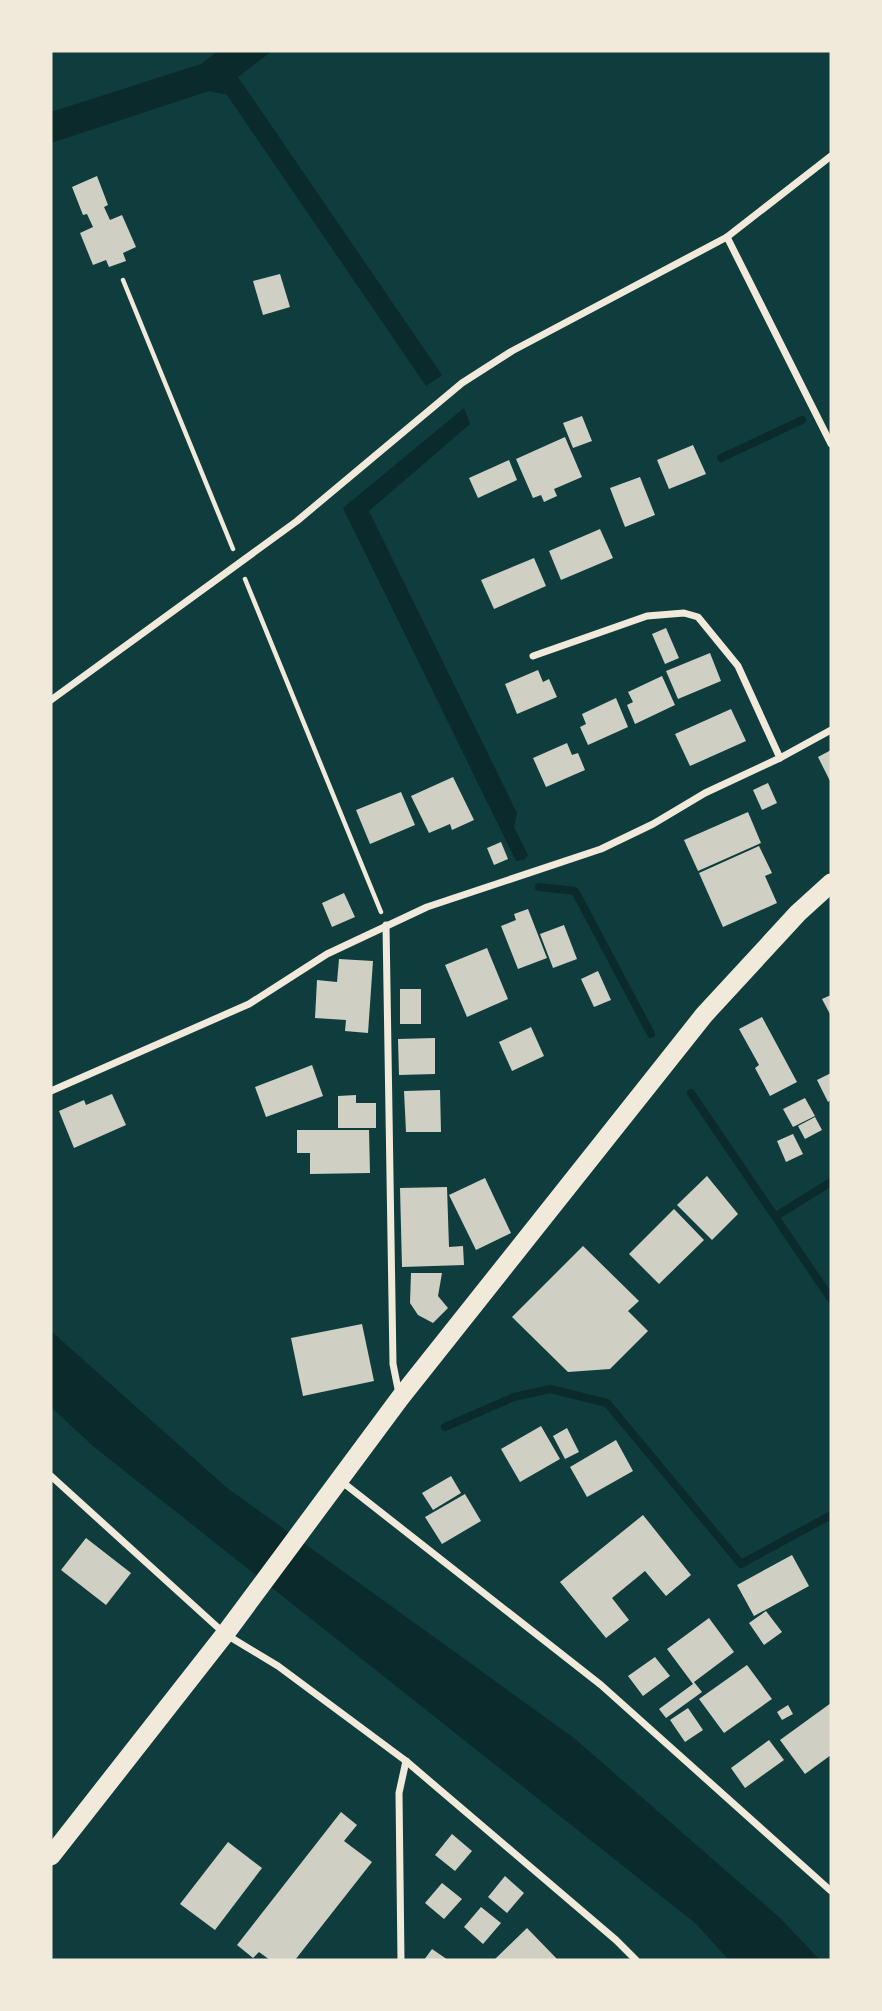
<svg xmlns="http://www.w3.org/2000/svg" width="882" height="2011" viewBox="0 0 882 2011" font-family="'Libre Baskerville',serif">
<rect width="100%" height="100%" fill="#0f3d3e"/>
<!-- water -->
<g fill="#0a2a2b">
<path d="M218 51H272L238 77 442 375 426 386 227 95 209 91 51 143V112L201 64Z"/>
<path d="M464 408 470 424 369 511 517 813 514 827 528 855 524 860 516 861 343 508Z"/>
<path d="M51 1331 226 1487 574 1738 780 1918 820 1960H729L695 1923 93 1446 51 1407Z"/>
</g>
<g fill="none" stroke-linecap="round" stroke-linejoin="round">
<!-- stream -->
<g stroke="#0a2a2b" stroke-width="8">
<path d="M721 458 802 420"/>
<path d="M539 887 575 891 651 1034"/>
<path d="M691 1093 831 1299"/>
<path d="M776 1216 831 1182"/>
<path d="M445 1427 514 1397 550 1389 607 1403 741 1564 831 1515"/>
</g>
</g>
<!-- building -->
<g fill="#cfcfc3">
<path d="M97 176 108 205 104 207 110 220 122 215 136 247 123 253 126 261 109 267 106 260 93 265 80 233 93 227 87 214 83 215 72 187Z"/>
<path d="M280 274 290 307 263 315 253 281Z"/>
<path d="M582 416 592 441 573 448 563 423Z"/>
<path d="M565 437 582 477 554 489 557 496 544 502 541 495 533 498 516 459Z"/>
<path d="M693 445 706 474 669 489 657 460Z"/>
<path d="M509 460 517 480 478 498 469 478Z"/>
<path d="M640 477 655 515 625 527 610 488Z"/>
<path d="M600 529 613 558 561 580 549 551Z"/>
<path d="M534 558 546 586 494 609 481 580Z"/>
<path d="M666 628 679 658 665 664 652 634Z"/>
<path d="M710 653 721 681 678 699 666 671Z"/>
<path d="M538 670 543 682 549 679 557 697 517 714 505 684Z"/>
<path d="M662 676 675 705 635 724 627 705 633 702 628 692Z"/>
<path d="M616 698 628 727 588 745 580 727 586 724 582 714Z"/>
<path d="M731 709 746 741 690 766 675 734Z"/>
<path d="M567 743 572 755 578 753 585 770 546 787 533 758Z"/>
<path d="M831 750V783L818 757Z"/>
<path d="M453 777 474 820 452 830 450 824 429 833 411 796Z"/>
<path d="M768 783 777 803 762 810 753 790Z"/>
<path d="M401 792 415 825 370 844 356 810Z"/>
<path d="M748 812 761 843 698 871 684 840Z"/>
<path d="M501 842 508 859 494 865 487 848Z"/>
<path d="M759 846 772 873 765 876 777 903 723 927 699 873Z"/>
<path d="M344 893 355 917 332 927 322 903Z"/>
<path d="M528 909 547 958 518 969 501 926 516 920 514 914Z"/>
<path d="M564 925 577 959 553 968 540 934Z"/>
<path d="M487 948 508 999 467 1017 445 965Z"/>
<path d="M339 959 373 961 368 1033 345 1031 346 1020 315 1018 317 980 337 982Z"/>
<path d="M598 971 611 1000 594 1007 581 979Z"/>
<rect x="400" y="989" width="21" height="35"/>
<path d="M831 995V1016L822 999Z"/>
<path d="M762 1017 797 1082 770 1096 755 1068 759 1065 739 1029Z"/>
<path d="M531 1027 544 1056 512 1071 499 1042Z"/>
<path d="M435 1038V1074L399 1075 398 1039Z"/>
<path d="M312 1065 323 1096 266 1117 255 1087Z"/>
<path d="M831 1073V1100L828 1102 817 1080Z"/>
<path d="M440 1090 441 1132H406L404 1091Z"/>
<path d="M112 1094 126 1125 74 1148 59 1111 84 1100 86 1105Z"/>
<path d="M356 1095V1103H376V1128H338V1096Z"/>
<path d="M805 1098 815 1116 793 1127 783 1109Z"/>
<path d="M815 1117 822 1130 805 1139 798 1126Z"/>
<path d="M297 1130H369L370 1173 310 1174V1153H297Z"/>
<path d="M793 1134 803 1154 786 1162 777 1141Z"/>
<path d="M707 1176 738 1214 712 1240 677 1205Z"/>
<path d="M485 1178 511 1233 476 1250 449 1195Z"/>
<path d="M447 1187 449 1247 463 1246 464 1265 402 1267 400 1188Z"/>
<path d="M674 1209 704 1240 659 1284 629 1254Z"/>
<path d="M583 1246 639 1301 628 1311 648 1331 610 1369 568 1372 512 1317Z"/>
<path d="M411 1273H442L438 1296 448 1308 433 1323 418 1315 410 1303Z"/>
<path d="M362 1324 374 1381 303 1396 291 1338Z"/>
<path d="M541 1426 560 1459 520 1482 501 1449Z"/>
<path d="M567 1428 579 1452 565 1459 553 1436Z"/>
<path d="M616 1440 633 1471 587 1497 570 1467Z"/>
<path d="M451 1476 461 1493 433 1510 422 1493Z"/>
<path d="M465 1494 481 1521 442 1544 425 1517Z"/>
<path d="M643 1515 691 1575 666 1596 645 1571 612 1598 629 1620 606 1638 560 1582Z"/>
<path d="M86 1538 131 1573 106 1605 61 1570Z"/>
<path d="M792 1555 809 1586 754 1616 737 1585Z"/>
<path d="M766 1611 782 1632 764 1645 749 1623Z"/>
<path d="M709 1618 734 1652 694 1682 702 1692 666 1718 659 1709 693 1684 667 1649Z"/>
<path d="M655 1657 670 1676 643 1696 628 1676Z"/>
<path d="M747 1665 772 1699 724 1733 699 1699Z"/>
<path d="M831 1703V1755L805 1774 780 1740Z"/>
<path d="M788 1705 793 1714 782 1720 777 1712Z"/>
<path d="M688 1708 703 1730 685 1742 670 1720Z"/>
<path d="M769 1740 784 1760 745 1788 731 1768Z"/>
<path d="M341 1812 357 1825 344 1841 372 1862 295 1960H270L259 1952 253 1958 237 1945Z"/>
<path d="M452 1834 472 1851 455 1871 435 1855Z"/>
<path d="M228 1842 262 1868 215 1930 180 1904Z"/>
<path d="M505 1876 524 1893 507 1913 488 1897Z"/>
<path d="M442 1883 462 1899 444 1919 425 1903Z"/>
<path d="M481 1907 501 1923 483 1944 464 1927Z"/>
<path d="M527 1928 557 1959 494 1960Z"/>
<path d="M432 1949 448 1960H424Z"/>
</g>
<g fill="none" stroke-linecap="round" stroke-linejoin="round">
<!-- path -->
<g stroke="#f1e9da" stroke-width="4.5">
<path d="M123 280 233 549"/>
<path d="M245 579 381 912"/>
</g>
<!-- minor -->
<g stroke="#f1e9da" stroke-width="7">
<path d="M727 237 831 444"/>
<path d="M533 656 647 616 684 613 698 617 738 666 780 758"/>
<path d="M51 700 297 521 462 383 512 351 727 237 831 156"/>
<path d="M386 925 393 1364 399 1394"/>
<path d="M51 1091 249 1004 327 954 427 907 601 849 653 824 705 793 780 758 831 730"/>
<path d="M51 1476 225 1634 278 1666 406 1761 616 1940 636 1960"/>
<path d="M341 1481 601 1685 831 1891"/>
<path d="M401 1960 399 1793 406 1761"/>
</g>
<!-- trunk -->
<path stroke="#f1e9da" stroke-width="19" d="M51 1856 225 1634 400 1398 704 1015 798 913 831 883"/>
</g>
<!-- border -->
<rect width="882" height="2011" fill="none" stroke="#f1e9da" stroke-width="105"/>
</svg>
